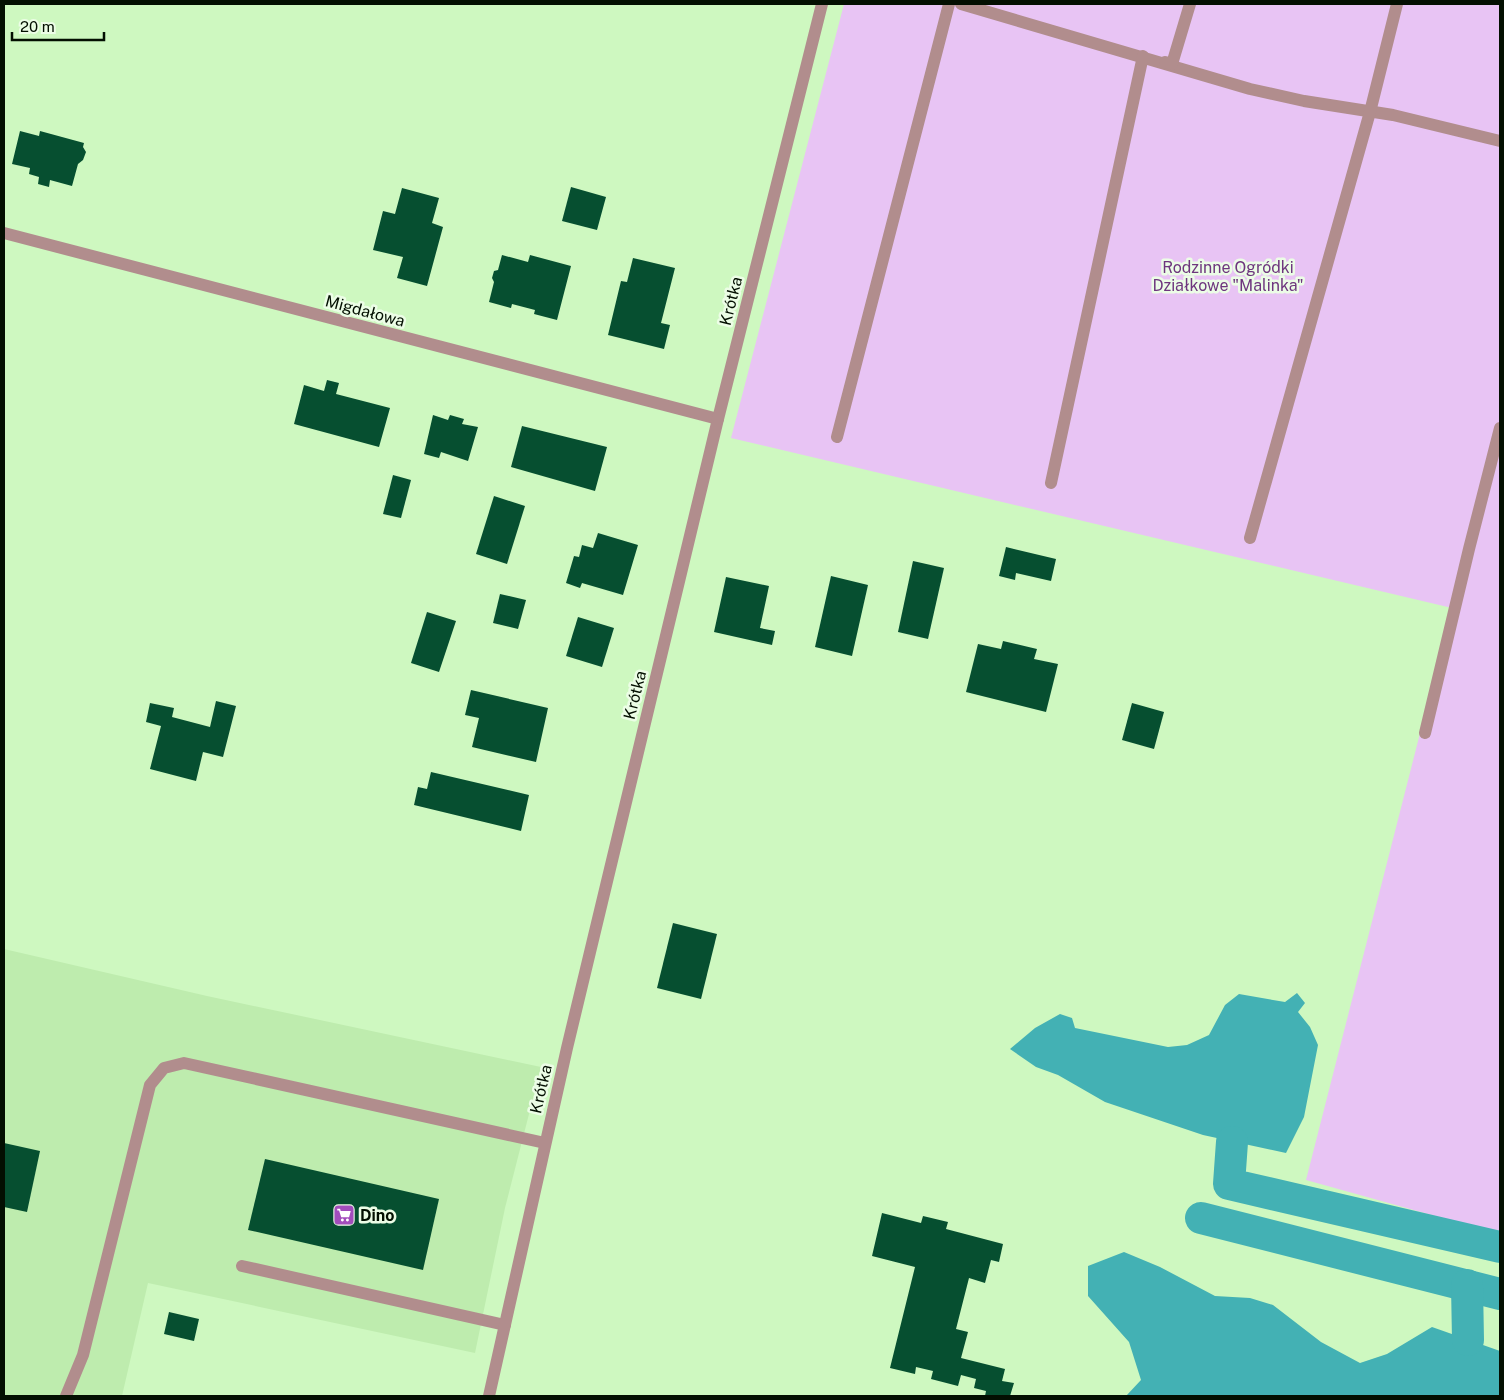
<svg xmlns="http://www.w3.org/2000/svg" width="1504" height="1400" viewBox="0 0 1504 1400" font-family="'Public Sans',sans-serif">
<rect width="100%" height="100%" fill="#cef8c0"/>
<!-- built -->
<path fill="#beecae" d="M4 949 207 996 541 1067 505 1208 475 1353 148 1283 122 1396H4Z"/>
<!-- green -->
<path fill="#e8c4f4" d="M844 4H1500V1234L1306 1180 1452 608 731 438Z"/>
<!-- water -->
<g fill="#43b1b4">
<path d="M1297 993 1305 1003 1298 1012 1310 1027 1318 1045 1304 1117 1286 1153 1203 1135 1105 1102 1058 1075 1036 1067 1010 1049 1035 1028 1060 1014 1072 1018 1075 1028 1168 1047 1187 1045 1209 1035 1225 1005 1239 994 1285 1002Z"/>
<path d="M1124 1252 1160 1267 1215 1296 1250 1298 1273 1305 1321 1342 1360 1363 1387 1354 1432 1327 1500 1351V1396H1126L1141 1380 1129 1342 1088 1296V1266Z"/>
</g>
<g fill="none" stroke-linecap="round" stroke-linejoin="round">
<!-- canal -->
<g stroke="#43b1b4" stroke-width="32">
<path d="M1232 1142 1229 1184 1500 1247"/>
<path d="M1201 1218 1500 1294"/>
<path d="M1467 1285 1468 1340"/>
</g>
</g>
<!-- building -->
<g fill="#064f30">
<path d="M20 131 39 136 40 131 84 143 83 147 86 152 83 160 78 164 72 186 50 180 49 187 38 184 39 177 29 174 30 168 12 164Z"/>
<path d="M571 187 606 197 597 230 562 221Z"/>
<path d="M402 188 439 198 432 223 443 227 427 286 397 278 403 257 373 250 383 211 395 214Z"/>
<path d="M502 255 528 262 530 255 571 266 557 320 534 314 535 310 512 304 511 308 489 302 494 282 492 278 494 271 498 270Z"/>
<path d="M633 258 675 268 661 323 670 325 664 349 608 335 621 281 627 282Z"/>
<path d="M327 380 339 383 336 394 390 408 379 447 294 424 304 385 324 391Z"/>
<path d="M433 415 448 420 450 415 464 419 462 424 478 427 468 461 441 452 439 458 424 454Z"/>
<path d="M522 426 607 447 595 491 511 467Z"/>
<path d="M393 475 411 480 401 518 383 514Z"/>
<path d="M494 496 525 506 507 564 476 554Z"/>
<path d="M598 533 638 545 623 595 582 583 580 588 566 583 574 556 579 557 582 545 593 548Z"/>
<path d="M1006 547 1056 559 1051 581 1016 573 1015 580 999 576Z"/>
<path d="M913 561 944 568 928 639 898 632Z"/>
<path d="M831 576 868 585 852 656 815 647Z"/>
<path d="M726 577 769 586 760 628 775 631 772 645 714 632Z"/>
<path d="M500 594 526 600 518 629 493 623Z"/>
<path d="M427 612 456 621 439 672 411 663Z"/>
<path d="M578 617 614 628 602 667 566 656Z"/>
<path d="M1003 641 1037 649 1034 659 1058 664 1046 712 966 692 978 644 1001 649Z"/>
<path d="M471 690 548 708 536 762 472 747 479 718 465 715Z"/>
<path d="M216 701 236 706 223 757 203 752 196 781 150 769 161 726 146 722 150 703 174 708 172 717 210 727Z"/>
<path d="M1132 703 1164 712 1154 749 1122 740Z"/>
<path d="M431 772 529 795 521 831 414 805 418 787 427 789Z"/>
<path d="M673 923 717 934 701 999 657 988Z"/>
<path d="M4 1143 40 1151 27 1212 4 1207Z"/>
<path d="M265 1159 439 1199 423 1270 248 1230Z"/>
<path d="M882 1213 921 1223 923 1216 948 1222 946 1229 1003 1244 999 1262 991 1260 985 1283 969 1278 956 1329 968 1332 961 1358 1005 1369 1002 1381 1014 1383 1010 1396H985L986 1391 974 1388 976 1379 961 1375 958 1386 931 1379 933 1371 916 1367 915 1374 890 1368 915 1267 872 1256Z"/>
<path d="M169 1312 199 1319 194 1341 164 1334Z"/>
</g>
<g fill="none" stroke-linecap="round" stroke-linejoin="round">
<!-- lane -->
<g stroke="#b18d8d" stroke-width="12">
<path d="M961 4 1250 89 1304 101 1393 115 1500 141"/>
<path d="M1165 62 1172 64 1190 4"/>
<path d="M837 437 949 4"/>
<path d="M1051 483 1143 56"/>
<path d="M1250 538 1370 112 1397 4"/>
<path d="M1425 733 1469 549 1500 428"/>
<path d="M242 1266 505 1325"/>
<path d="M66 1396 83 1355 150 1085 164 1068 184 1063 545 1143"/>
</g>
<!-- street -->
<g stroke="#b18d8d" stroke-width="12">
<path d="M4 233 718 419"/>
<path d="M489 1396 567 1048 718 419 822 4"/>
</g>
</g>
<!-- icons -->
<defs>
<g id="supermarket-square" transform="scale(1.125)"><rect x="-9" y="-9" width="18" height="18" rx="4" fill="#a24dbc" stroke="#ecfde6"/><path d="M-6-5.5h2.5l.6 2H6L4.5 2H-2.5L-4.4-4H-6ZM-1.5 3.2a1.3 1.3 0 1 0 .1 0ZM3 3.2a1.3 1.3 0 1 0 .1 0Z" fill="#fff"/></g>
</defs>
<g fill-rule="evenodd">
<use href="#supermarket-square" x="344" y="1215"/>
</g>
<g text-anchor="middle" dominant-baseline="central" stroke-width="5" stroke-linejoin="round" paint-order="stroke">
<!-- park labels -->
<g font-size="16" fill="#6e367e" stroke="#ecfde6">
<text x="1228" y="267">Rodzinne Ogródki<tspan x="1228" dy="18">Działkowe "Malinka"</tspan></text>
</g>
<!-- street labels -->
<g font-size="16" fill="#030f01" stroke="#ecfde6">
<text transform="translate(731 301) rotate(-76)">Krótka</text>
<text transform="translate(365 311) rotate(15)">Migdałowa</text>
<text transform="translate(635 695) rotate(-76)">Krótka</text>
<text transform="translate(541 1089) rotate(-77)">Krótka</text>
</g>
<!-- poi labels -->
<g font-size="16" font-weight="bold" fill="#030f01" stroke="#ecfde6" text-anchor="start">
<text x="360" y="1215">Dino</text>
</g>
</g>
<!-- border -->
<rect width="1504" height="1400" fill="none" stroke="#030f01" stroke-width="10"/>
<!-- scale -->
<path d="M12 32v8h92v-8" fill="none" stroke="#030f01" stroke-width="2.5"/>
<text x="20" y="32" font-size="15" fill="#030f01" stroke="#ecfde6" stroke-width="4" paint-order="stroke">20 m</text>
</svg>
